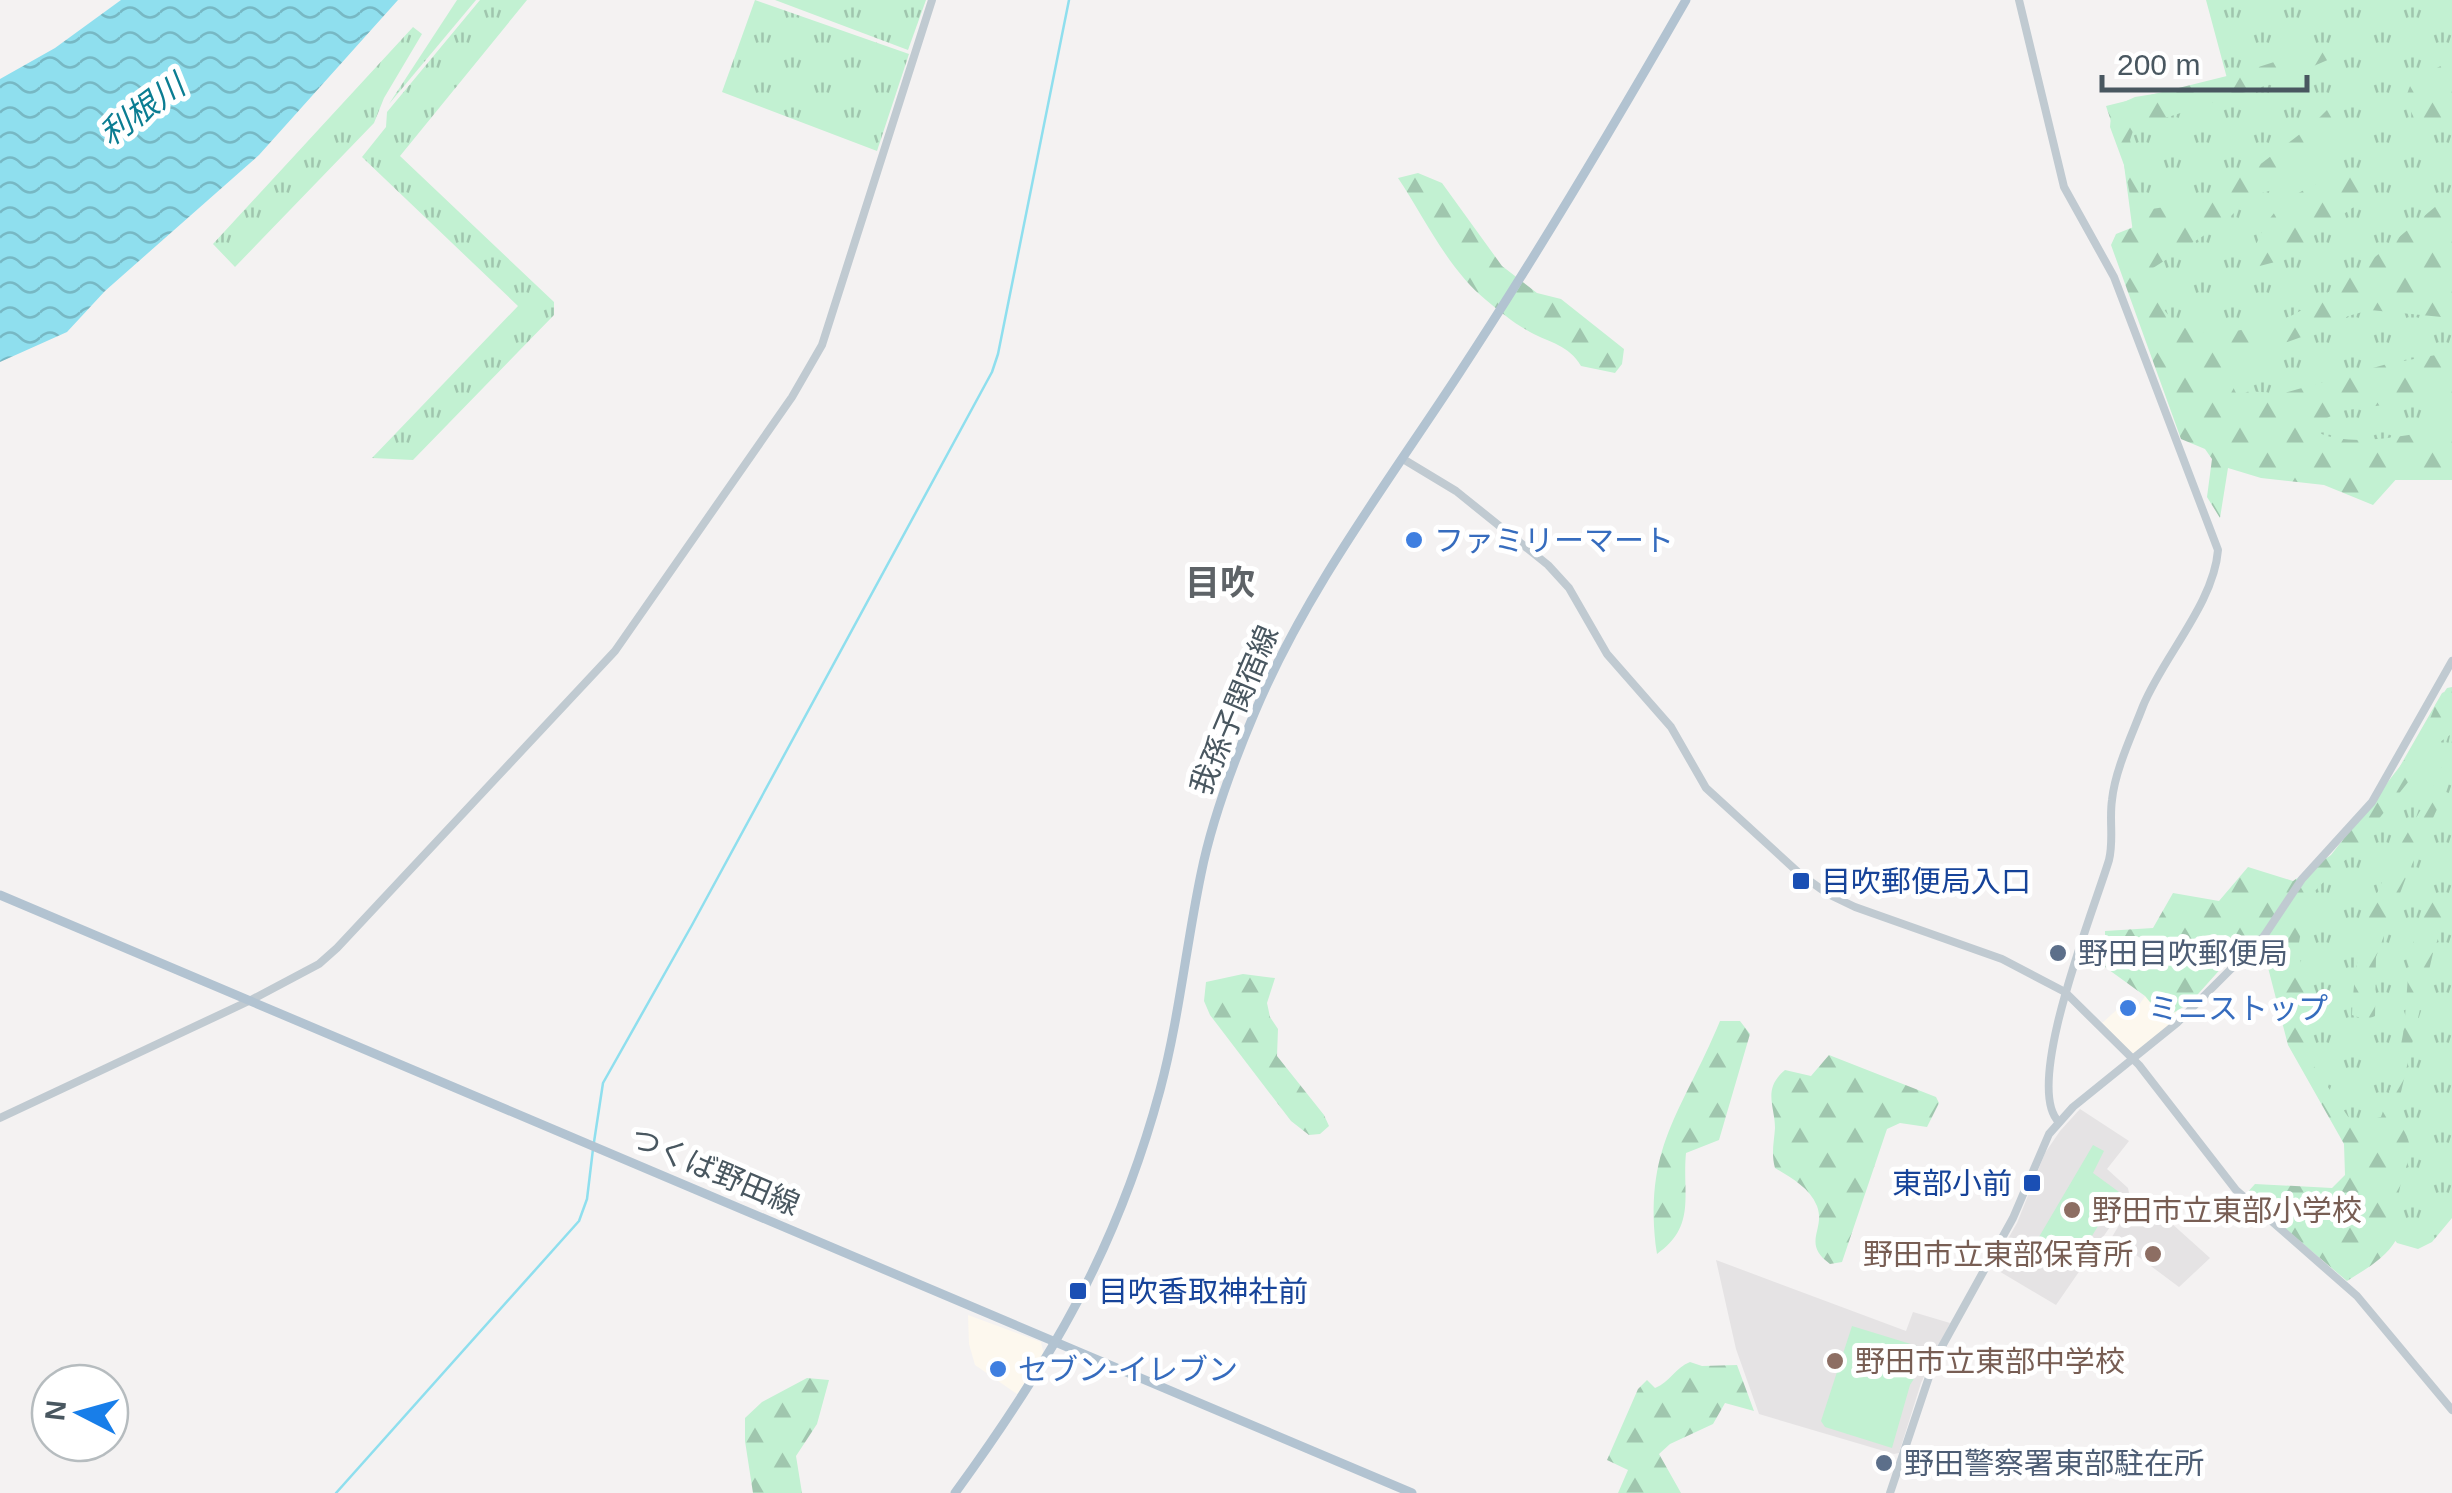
<svg xmlns="http://www.w3.org/2000/svg" width="2452" height="1493" viewBox="0 0 2452 1493" font-family="Helvetica,'Noto Sans JP',sans-serif">
<defs>
<pattern id="grass-tufts" width="24" height="20" patternUnits="userSpaceOnUse" patternTransform="scale(2.5)"><rect width="24" height="20" fill="#c2f1d2"/><path d="M3 7l-1-3M5 7V3M7 7l1-3M15 17l-1-3M17 17v-4M19 17l1-3" fill="none" stroke="#a0c6ae"/></pattern>
<pattern id="forest-firs" width="22" height="20" patternUnits="userSpaceOnUse" patternTransform="scale(2.5)"><rect width="22" height="20" fill="#c2f1d2"/><path d="M5 1l3.5 6h-7zM16 11l3.5 6h-7z" fill="#a0c6ae"/></pattern>
<pattern id="water-waves" width="16" height="10" patternUnits="userSpaceOnUse" patternTransform="scale(2.5)"><rect width="16" height="10" fill="#8fdfee"/><path d="M0 5q4-4 8 0t8 0" fill="none" stroke="#77b8c4"/></pattern>
</defs>
<rect width="100%" height="100%" fill="#f4f2f2"/>
<!-- commercial -->
<g fill="#fdf8ee">
<path d="M2148 992 2180 1015 2136 1053H2130L2102 1023 2132 996 2139 1005Z"/>
<path d="M968 1315 1041 1342 1044 1355 1017 1394 975 1365 969 1344Z"/>
</g>
<!-- education -->
<g fill="#e5e3e4">
<path d="M2080 1109 2129 1141 2107 1169 2128 1188 2130 1198 2056 1305 1992 1267 2017 1223 2045 1153 2060 1131Z"/>
<path d="M2151 1205 2210 1258 2179 1287 2112 1237 2128 1210 2141 1219Z"/>
<path d="M1716 1260 1906 1331 1913 1312 1950 1323 1921 1383 1899 1453 1894 1454 1759 1414 1736 1349Z"/>
</g>
<!-- grass -->
<g fill="url(#grass-tufts)">
<path d="M457 0H476L389 104Z"/>
<path d="M480 0H527L400 156 554 302V315L413 460 372 458 518 306 362 157 386 127 387 112Z"/>
<path d="M755 0 909 54 877 151 722 92Z"/>
<path d="M775 0H926L908 50Z"/>
<path d="M2206 0H2452V480H2343L2235 443 2141 293 2124 165 2110 127 2111 116 2124 102 2135 97 2228 82Z"/>
<path d="M413 27 422 34 384 98 374 123 235 267 213 244Z"/>
<path d="M2452 690V1218L2432 1242 2418 1249 2397 1243 2370 1208 2334 1109 2301 1064 2290 1017 2301 890 2376 808 2442 693Z"/>
</g>
<!-- forest -->
<g fill="url(#forest-firs)">
<path d="M2330 44 2353 49 2277 82 2134 128 2130 140 2145 210 2198 202 2262 163 2313 124 2331 106 2343 109 2345 132 2280 188 2251 196 2225 222 2153 268C2150 287 2160 308 2175 322 2199 344 2274 327 2300 311 2354 278 2403 233 2452 193V318L2370 310 2348 316 2335 325 2262 351 2228 377 2238 397 2249 391 2281 394 2387 364 2452 352V395L2341 411 2319 422V433C2357 449 2412 433 2452 428V477L2399 476 2373 505 2324 485 2261 478 2228 468 2220 518 2207 497 2212 459 2205 449 2181 439 2111 245 2116 234 2136 226 2122 154 2106 106 2243 72Z"/>
<path d="M2452 60V127L2415 120 2405 99 2412 81Z"/>
<path d="M2348 171 2366 172 2373 180 2359 203 2279 261 2248 269C2266 205 2288 194 2348 171Z"/>
<path d="M1418 173 1442 183 1502 266 1537 293 1561 299 1624 349 1622 364 1615 373 1581 366C1569 345 1550 343 1530 332 1515 324 1499 311 1486 300 1448 269 1424 217 1398 178Z"/>
<path d="M2452 687V776L2405 880 2376 957 2375 1016 2366 1020 2352 1015C2354 962 2365 915 2389 867 2410 824 2443 782 2450 735L2440 742 2350 855 2312 894 2304 916 2298 948 2304 978 2307 1056 2353 1124 2381 1117C2391 1089 2398 1063 2403 1034 2410 989 2403 929 2438 893L2451 901 2433 953 2395 1118C2422 1151 2405 1159 2399 1192 2397 1207 2403 1227 2396 1240 2385 1259 2364 1270 2347 1281L2245 1195 2255 1184 2332 1188 2345 1175 2344 1144 2288 1045 2265 956 2233 955 2190 1003 2168 1016 2158 1012 2145 996 2105 967V931L2153 928 2173 893 2219 901 2248 867 2293 881 2331 855 2422 738 2436 704 2447 688Z"/>
<path d="M1243 974 1275 978 1267 1003 1270 1017 1278 1029 1277 1056 1324 1115 1329 1126 1320 1134 1309 1135 1291 1121 1210 1015 1204 1001 1206 982Z"/>
<path d="M1720 1021H1740L1750 1034 1719 1140 1686 1153C1682 1194 1697 1226 1657 1254 1642 1147 1682 1113 1720 1021Z"/>
<path d="M1829 1055 1936 1097 1939 1103 1927 1127 1900 1123 1887 1129 1842 1262 1830 1264C1801 1243 1826 1230 1817 1206 1809 1187 1791 1178 1775 1168 1771 1153 1774 1143 1775 1128 1775 1106 1762 1089 1785 1070L1811 1076Z"/>
<path d="M1690 1362 1702 1366 1737 1365 1754 1411 1725 1403 1713 1424 1670 1444 1659 1454 1681 1493H1618L1628 1470 1607 1460 1638 1389 1647 1380 1655 1388C1670 1382 1675 1368 1690 1362Z"/>
<path d="M807 1378 829 1380 817 1424 796 1456 802 1493H753L745 1441V1418L762 1402Z"/>
</g>
<!-- green -->
<g fill="#c2f1d2">
<path d="M2093 1145 2104 1151 2093 1173 2119 1192 2074 1265 2036 1242Z"/>
<path d="M1852 1326 1927 1349V1358L1910 1385 1892 1448 1825 1427 1821 1421Z"/>
</g>
<!-- water -->
<path fill="url(#water-waves)" d="M121 0H398L259 155 105 291 67 332 0 362V79L55 48Z"/>
<g fill="none" stroke-linecap="round" stroke-linejoin="round">
<!-- stream -->
<g stroke="#8fdfee" stroke-width="2.5">
<path d="M594 1142 603 1083 692 925 992 372 998 354 1069 0"/>
<path d="M336 1493 579 1221 587 1199 593 1149"/>
</g>
<!-- minor -->
<g stroke="#c0cad1" stroke-width="8">
<path d="M2019 0 2064 187 2114 277 2218 550C2214 603 2163 657 2143 706 2132 735 2115 770 2112 800 2109 820 2114 840 2109 860 2095 907 2022 1087 2059 1122"/>
<path d="M1403 459 1456 491 1548 565 1569 588 1607 654 1671 727 1706 788 1800 874 1828 894 1855 907 2002 959 2065 992 2139 1065 2236 1190 2357 1296 2452 1410"/>
<path d="M0 1118 251 1000 319 964 337 948 615 651 792 397 822 345 932 0"/>
<path d="M1890 1493 1935 1359 2013 1218 2049 1134 2073 1107 2177 1023 2264 936 2302 879 2372 802 2452 661"/>
</g>
<!-- major -->
<g stroke="#b2c3d1" stroke-width="9">
<path d="M0 895 1412 1493"/>
<path d="M955 1493C1051 1361 1117 1249 1160 1090 1179 1019 1186 946 1201 874 1212 819 1232 766 1254 714 1305 592 1386 485 1458 375 1539 252 1613 127 1686 0"/>
</g>
</g>
<!-- markers -->
<g fill="#3f7fe0" stroke="#fff" stroke-width="4">
<circle cx="1414" cy="540" r="10"/>
<circle cx="2128" cy="1008" r="10"/>
<circle cx="998" cy="1369" r="10"/>
</g>
<g fill="#1a4fb4" stroke="#fff" stroke-width="4">
<rect x="1791" y="871" width="20" height="20" rx="5"/>
<rect x="2022" y="1173" width="20" height="20" rx="5"/>
<rect x="1068" y="1281" width="20" height="20" rx="5"/>
</g>
<g fill="#5c6f8a" stroke="#fff" stroke-width="4">
<circle cx="2058" cy="953" r="10"/>
<circle cx="1884" cy="1463" r="10"/>
</g>
<g fill="#8d6e63" stroke="#fff" stroke-width="4">
<circle cx="2072" cy="1210" r="10"/>
<circle cx="2153" cy="1254" r="10"/>
<circle cx="1835" cy="1361" r="10"/>
</g>
<g text-anchor="middle" dominant-baseline="central" stroke-width="10" stroke-linejoin="round" paint-order="stroke">
<!-- shop labels -->
<g font-size="30" fill="#366cbe" stroke="#fff" text-anchor="start">
<text x="1434" y="540">ファミリーマート</text>
<text x="2148" y="1008">ミニストップ</text>
<text x="1018" y="1369">セブン-イレブン</text>
</g>
<!-- street labels -->
<g font-size="30" fill="#495760" stroke="#fff">
<text transform="translate(1234 710) rotate(-67)">我孫子関宿線</text>
<text transform="translate(715 1171) rotate(23)">つくば野田線</text>
</g>
<!-- transit labels -->
<g font-size="30" fill="#164399" stroke="#fff" text-anchor="start">
<text x="1821" y="881">目吹郵便局入口</text>
<text x="2012" y="1183" text-anchor="end">東部小前</text>
<text x="1098" y="1291">目吹香取神社前</text>
</g>
<!-- service labels -->
<g font-size="30" fill="#4e5e75" stroke="#fff" text-anchor="start">
<text x="2078" y="953">野田目吹郵便局</text>
<text x="1904" y="1463">野田警察署東部駐在所</text>
</g>
<!-- education labels -->
<g font-size="30" fill="#785e54" stroke="#fff" text-anchor="start">
<text x="2092" y="1210">野田市立東部小学校</text>
<text x="2133" y="1254" text-anchor="end">野田市立東部保育所</text>
<text x="1855" y="1361">野田市立東部中学校</text>
</g>
<!-- water labels -->
<g font-size="32" font-style="italic" fill="#0b7d92" stroke="#fff">
<text transform="translate(142 110) rotate(-36)">利根川</text>
</g>
<!-- quarter labels -->
<g font-size="35" font-weight="bold" fill="#5e6367" stroke="#fff">
<text x="1220" y="582">目吹</text>
</g>
</g>
<!-- north arrow -->
<g transform="translate(80 1413) rotate(276)"><circle r="48" fill="#ffffff" stroke="#b6bcbf" stroke-width="2.5"/>
<path d="M0-8L18 38L0 25L-18 38Z" fill="#187ee9"/>
<text y="-15" font-size="28" font-weight="bold" text-anchor="middle" fill="#495760">N</text>
</g>
<!-- scale -->
<path d="M2102 75v15h205v-15" fill="none" stroke="#495760" stroke-width="5"/>
<text x="2117" y="75" font-size="30" fill="#495760" stroke="#ffffff" stroke-width="8" paint-order="stroke">200 m</text>
</svg>
